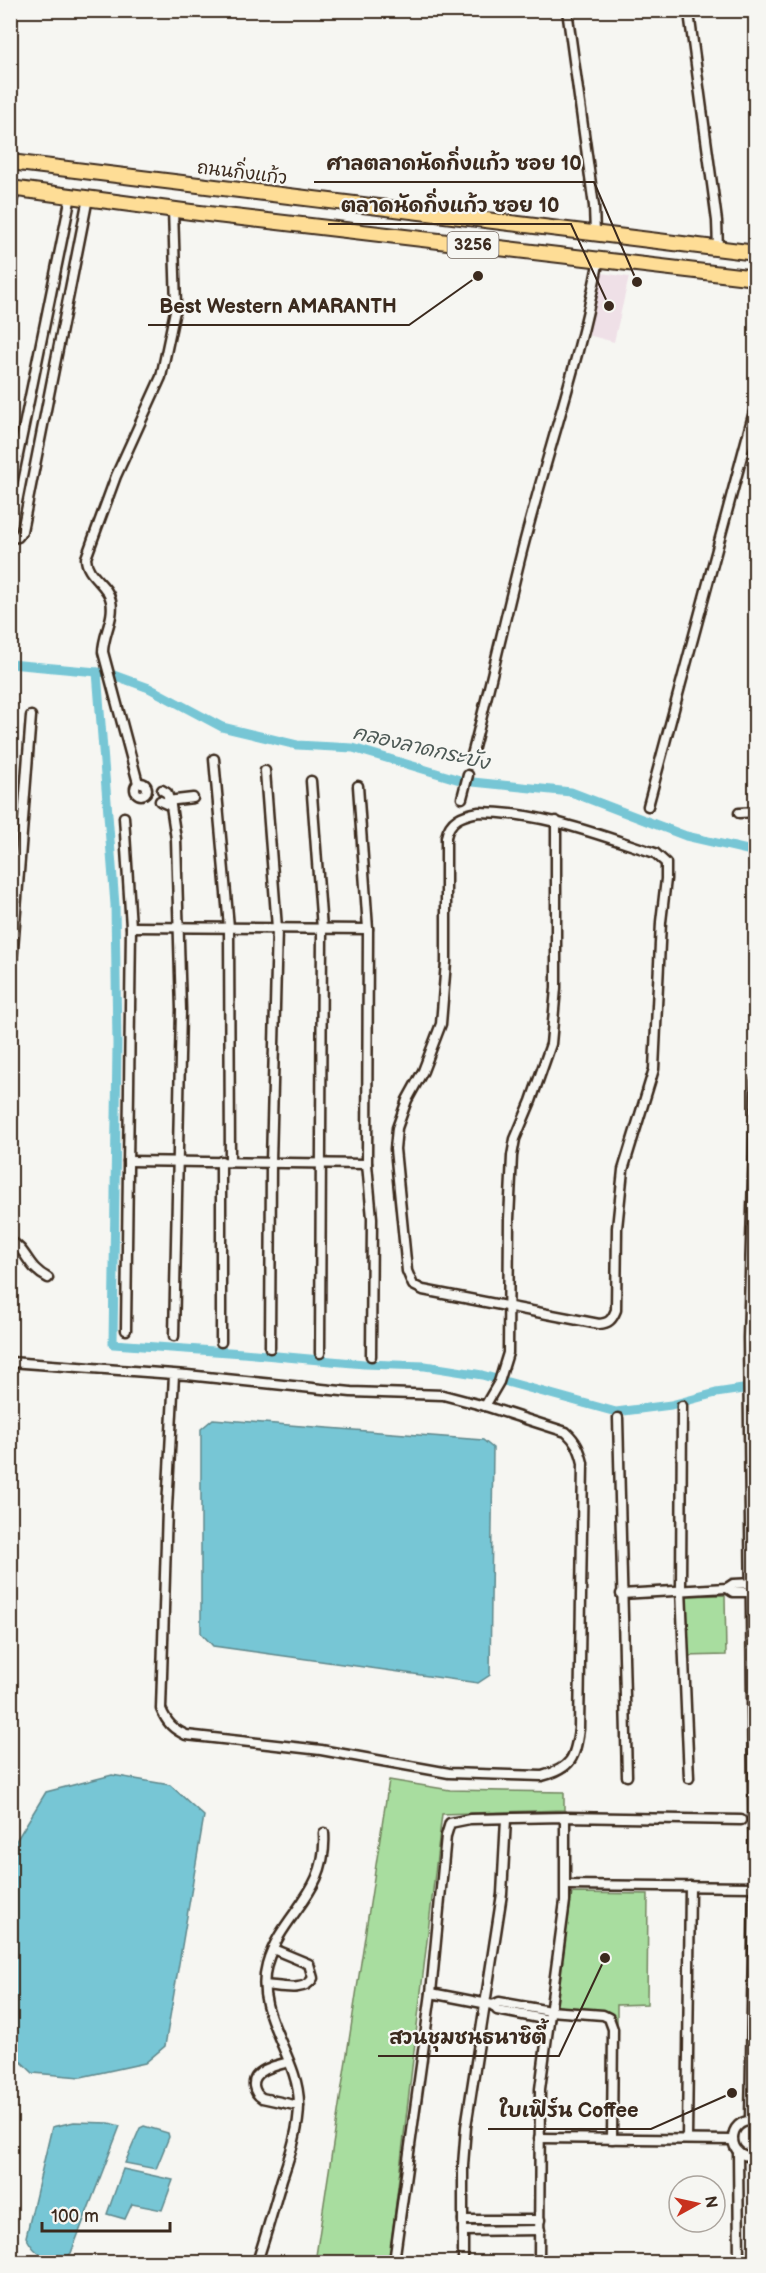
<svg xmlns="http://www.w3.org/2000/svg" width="766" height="2273" viewBox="0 0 766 2273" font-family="'Balsamiq Sans','Playpen Sans Thai',sans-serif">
<rect width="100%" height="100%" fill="#f6f6f2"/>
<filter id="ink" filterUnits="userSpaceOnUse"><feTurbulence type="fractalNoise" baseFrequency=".0167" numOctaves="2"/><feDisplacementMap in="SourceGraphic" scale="12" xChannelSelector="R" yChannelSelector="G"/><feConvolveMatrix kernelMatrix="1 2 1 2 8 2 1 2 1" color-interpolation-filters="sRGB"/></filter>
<g filter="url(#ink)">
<!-- built -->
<path fill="#efe0e7" d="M602 273 629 277 614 342 588 335Z"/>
<!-- green -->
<g fill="#a8dd9f" stroke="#72845e" stroke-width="1.5">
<path d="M725 1595 726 1655 684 1656 682 1596Z"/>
<path d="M389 1780 450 1790 564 1792V1810L442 1814 389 2262H315Z"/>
<path d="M572 1893 648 1894 647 2004 617 2005V2026L613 2019 557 2012 555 2007Z"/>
</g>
<!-- water -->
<g fill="#77c6d5" stroke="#5f888c" stroke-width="1.5">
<path d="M213 1419 483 1440 493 1448 490 1675 478 1683 213 1646 201 1633V1429Z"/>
<path d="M112 1775 170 1785 204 1816 165 2046 145 2063 81 2077 33 2073 11 2052 10 1902 16 1841 46 1792Z"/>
<path d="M74 2122 109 2123 120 2126 71 2253 66 2258C45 2259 36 2256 26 2237L52 2127Z"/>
<path d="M144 2126 168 2133 169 2137 156 2169 125 2163 140 2128Z"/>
<path d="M123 2169 173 2180 162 2210 132 2204 125 2219 107 2214Z"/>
</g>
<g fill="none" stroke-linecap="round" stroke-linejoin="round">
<!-- canal -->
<g stroke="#77c6d5" stroke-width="9">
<path d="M10 664 108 673 149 688 222 727 297 745 353 748 463 781 571 792 686 836 756 852"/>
<path d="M97 672 115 905 117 1044 113 1344 243 1353 364 1364 425 1366 482 1375 616 1412 671 1405 716 1393 756 1387"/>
</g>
<!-- street casing -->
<g stroke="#3b2a1e" stroke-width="13">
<g id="street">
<path d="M567 10 594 206 595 233"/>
<path d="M690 20 717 221 718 248"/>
<path d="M10 206 16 189"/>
<path d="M10 494 71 196"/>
<path d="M10 538 18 537 22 531 88 198"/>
<path d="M214 759 229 927 230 1162"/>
<path d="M471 759C489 691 504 623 521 555 546 456 580 360 599 259"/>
<path d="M265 771 277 928 271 1162 270 1348"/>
<path d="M311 781 322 929 320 1353"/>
<circle cx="141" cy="789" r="6"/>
<path d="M138 783 103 652C103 635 115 617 111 601 108 584 86 576 86 558L116 476 161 377 176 306 173 209"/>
<path d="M358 786 368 929 367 1164 372 1218 371 1356"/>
<path d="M462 798 468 775"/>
<path d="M160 801 171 806 167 793 162 790"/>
<path d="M167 801 193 798"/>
<path d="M171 806 176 839 181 1010 174 1336"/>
<path d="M648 806 756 404"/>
<path d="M479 812C542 812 596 834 655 853L666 863V879L661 922 654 1069 623 1170 617 1228 616 1310C612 1320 609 1323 599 1324L423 1290 413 1285 407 1271 395 1149 397 1128 407 1100 423 1071 441 1024 446 962V837C450 819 462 815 479 812Z"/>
<path d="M739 813 756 812"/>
<path d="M124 817 131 927 126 1330"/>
<path d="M131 927 368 929"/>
<path d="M10 989 31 716"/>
<path d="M128 1161 367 1164"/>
<path d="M10 1241C28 1250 26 1267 48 1278"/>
<path d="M221 1342V1161"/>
<path d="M10 1362 187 1375 351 1392 443 1395 485 1406 566 1432C576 1441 580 1450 583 1463L579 1729C575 1758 572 1768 542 1776L449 1773 321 1750 186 1735C173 1729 167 1723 161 1709L167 1508 174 1375"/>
<path d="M485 1406 499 1382 508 1353 509 1219 512 1156 515 1139 531 1101 551 1044 556 988V821"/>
<path d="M682 1406 681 1589 689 1778"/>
<path d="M618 1418 627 1776"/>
<path d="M727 1588 733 1592H756"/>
<path d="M621 1594 727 1588 733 1584 754 1583"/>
<path d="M566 1885 754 1887"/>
<path d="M265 1985C280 1986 305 1993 313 1978L309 1964 273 1949"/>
<path d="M431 1993 493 2005 499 2002 550 2011 603 2015 609 2018 613 2029 612 2139"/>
<path d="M493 2005 497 2010 549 2020"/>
<path d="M289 2062C277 2065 252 2070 254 2086 255 2092 257 2095 262 2098L299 2106"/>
<path d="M750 2120 754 1887 748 1338 756 1080"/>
<path d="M755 2121C725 2117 726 2161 756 2156"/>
<path d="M539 2138 732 2140"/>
<path d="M687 2139 690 1886"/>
<path d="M738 2152 739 2262"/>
<path d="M463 2220H540"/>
<path d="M463 2231 540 2230"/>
<path d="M257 2262C266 2235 274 2207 282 2179 290 2155 299 2130 299 2104 299 2056 253 2014 267 1964 282 1912 328 1894 324 1833"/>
<path d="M394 2262 431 1993 446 1836 450 1823 470 1819 565 1817 741 1820"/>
<path d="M463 2262V2165L466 2127 502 1894 506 1819"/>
<path d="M539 2262 540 2089 565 1901V1817"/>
</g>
</g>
<!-- primary casing -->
<g stroke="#3b2a1e" stroke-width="18">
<g id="primary">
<path d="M10 162 756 253"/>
<path d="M10 188 191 212 756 278"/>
</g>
</g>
<!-- street -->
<use href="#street" stroke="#f6f6f2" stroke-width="8"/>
<!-- primary -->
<use href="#primary" stroke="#fedd96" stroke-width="14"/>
</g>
</g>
<g text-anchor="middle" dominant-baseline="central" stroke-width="4.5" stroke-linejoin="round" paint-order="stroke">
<!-- shield labels -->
<rect fill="#f6f6f2" stroke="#73675e" stroke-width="1.5" x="447.5" y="232" width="51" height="26" rx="4.5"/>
<g font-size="16" font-weight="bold" fill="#3b2a1e">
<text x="473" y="245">3256</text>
</g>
<!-- street labels -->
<g font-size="18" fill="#3b2a1e" stroke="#f6f6f2">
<text transform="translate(242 173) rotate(7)">ถนนกิ่งแก้ว</text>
</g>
<!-- water labels -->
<g font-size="20" font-style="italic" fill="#4d5955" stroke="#f6f6f2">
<text transform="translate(421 748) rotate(13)">คลองลาดกระบัง</text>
</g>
</g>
<!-- callouts -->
<path fill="none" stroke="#3b2a1e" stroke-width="2" d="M637 282L594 182H314M609 306L571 224H328M478 276L409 325H148M605 1958L559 2056H378M732 2093L651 2129H488"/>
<g fill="#3b2a1e" stroke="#f6f6f2" stroke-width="2">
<circle cx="637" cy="282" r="6"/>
<circle cx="609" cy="306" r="6"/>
<circle cx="478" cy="276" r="6"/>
<circle cx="605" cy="1958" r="6"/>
<circle cx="732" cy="2093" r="6"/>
</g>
<g font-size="20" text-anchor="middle" font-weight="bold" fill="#3b2a1e" stroke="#f6f6f2" stroke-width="4.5" stroke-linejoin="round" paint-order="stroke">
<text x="454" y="170">ศาลตลาดนัดกิ่งแก้ว ซอย 10</text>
<text x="450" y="212">ตลาดนัดกิ่งแก้ว ซอย 10</text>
<text x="278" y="313">Best Western AMARANTH</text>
<text x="468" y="2044">สวนชุมชนธนาซิตี้</text>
<text x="569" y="2117">ใบเฟิร์น Coffee</text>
</g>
<!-- margin -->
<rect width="766" height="2273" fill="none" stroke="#f6f6f2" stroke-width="36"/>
<rect x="18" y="18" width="730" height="2237" fill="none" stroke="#3b2a1e" stroke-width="2" filter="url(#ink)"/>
<!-- north arrow -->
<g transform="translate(697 2204) rotate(82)"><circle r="28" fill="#f6f6f2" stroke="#aba49d" stroke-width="1.5"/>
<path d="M0-4.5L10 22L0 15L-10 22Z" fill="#c8321e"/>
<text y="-9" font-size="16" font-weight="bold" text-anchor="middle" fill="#3b2a1e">N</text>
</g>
<!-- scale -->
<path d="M42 2222v9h128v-9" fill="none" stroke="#3b2a1e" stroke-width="3"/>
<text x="51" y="2222" font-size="18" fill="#3b2a1e" stroke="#f6f6f2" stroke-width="4.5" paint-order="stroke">100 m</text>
</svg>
